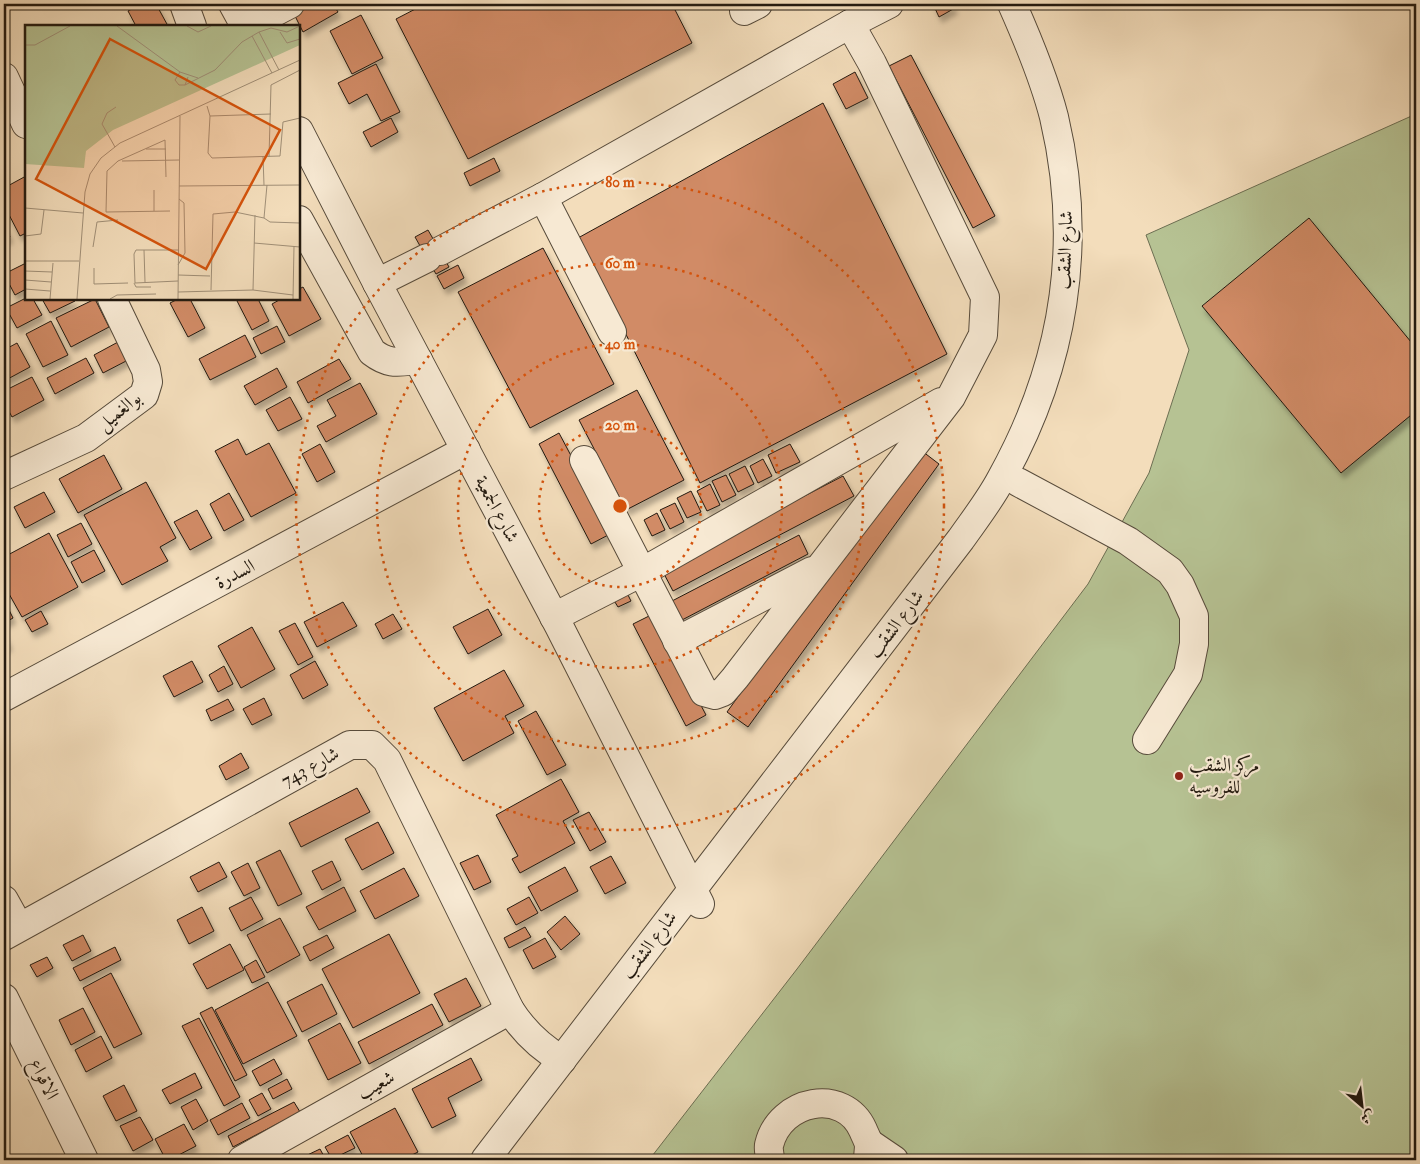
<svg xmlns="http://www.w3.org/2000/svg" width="1420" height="1164" viewBox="0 0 1420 1164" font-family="'IM FELL Double Pica',Amiri,serif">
<defs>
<filter id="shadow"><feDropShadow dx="3" dy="5.5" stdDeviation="2.5" flood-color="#0004"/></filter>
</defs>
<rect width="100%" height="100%" fill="#f3ddbb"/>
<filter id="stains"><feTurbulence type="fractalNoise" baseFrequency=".004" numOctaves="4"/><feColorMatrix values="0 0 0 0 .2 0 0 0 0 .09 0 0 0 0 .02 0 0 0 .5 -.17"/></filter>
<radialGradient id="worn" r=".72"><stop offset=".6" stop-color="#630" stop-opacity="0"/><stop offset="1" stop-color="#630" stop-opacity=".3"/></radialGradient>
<!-- green -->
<path fill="#b6c293" stroke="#6c6e52" d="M1416 114V1160H649L797 969 1088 584 1149 473 1189 350 1146 235Z"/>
<!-- building -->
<g fill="#d18b66" stroke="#231a10" filter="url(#shadow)">
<path d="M141 4H156L168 26H136L128 11Z"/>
<path d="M313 4H333L338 12 303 32 294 14Z"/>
<path d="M425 4H672L692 43 468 159 396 19Z"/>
<path d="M933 4H952L955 8 939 17Z"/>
<path d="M361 15 383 58 352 74 330 31Z"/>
<path d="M911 55 995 216 973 228 889 66Z"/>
<path d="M376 64 400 112 381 121 367 94 349 104 338 83Z"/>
<path d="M855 72 868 98 846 109 833 84Z"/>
<path d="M823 103 947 354 700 483 578 238Z"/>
<path d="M391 118 398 132 371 147 363 132Z"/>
<path d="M494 158 500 171 470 186 464 173Z"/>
<path d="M26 176V233L20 236 4 205V188Z"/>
<path d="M1309 218 1416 348V411L1341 473 1202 306Z"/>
<path d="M4 226 10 237 4 241Z"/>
<path d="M428 230 449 267 436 274 415 237Z"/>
<path d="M543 248 614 384 530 428 458 292Z"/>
<path d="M26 263V289L15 295 4 274Z"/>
<path d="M458 265 464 278 444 289 437 276Z"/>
<path d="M303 287 321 319 289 336 272 304 281 299H299V289Z"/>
<path d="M26 298 33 299 42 315 17 328 6 308Z"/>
<path d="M42 299H73L75 301 50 313Z"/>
<path d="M95 299 109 327 71 347 56 318Z"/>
<path d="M178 299H190L205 328 188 337 170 303Z"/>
<path d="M236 299H258L269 321 252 330Z"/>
<path d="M51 321 68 355 43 367 26 334Z"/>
<path d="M277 326 285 342 261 354 253 338Z"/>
<path d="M245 335 256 357 210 380 199 359Z"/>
<path d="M118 342 128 360 103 373 94 355Z"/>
<path d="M17 343 30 367 4 381V350Z"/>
<path d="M86 358 94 373 55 394 47 378Z"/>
<path d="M339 359 351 379 308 403 297 382Z"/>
<path d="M277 368 287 387 255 405 244 386Z"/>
<path d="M32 377 44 400 12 417 4 402V391Z"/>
<path d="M360 383 377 414 326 442 317 426 336 416 327 400Z"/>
<path d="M637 390 684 480 626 510 579 420Z"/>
<path d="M290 397 302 419 278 431 266 410Z"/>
<path d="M559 433 612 533 591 544 539 444Z"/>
<path d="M238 439 246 455 269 443 296 493 251 517 215 451Z"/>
<path d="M320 444 335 472 317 482 302 454Z"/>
<path d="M790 444 800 462 776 473 768 455Z"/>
<path d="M918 448 939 464 748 727 727 712Z"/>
<path d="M104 455 122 489 78 513 59 479Z"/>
<path d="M763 459 772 476 758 483 750 466Z"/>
<path d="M745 466 754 484 738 492 729 474Z"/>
<path d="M726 475 736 495 722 502 712 481Z"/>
<path d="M843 476 854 496 673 591 662 570Z"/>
<path d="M146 482 176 538 160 547 168 561 122 585 84 515Z"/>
<path d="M710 484 720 505 707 511 697 491Z"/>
<path d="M691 491 701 512 687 518 677 498Z"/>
<path d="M44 492 55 512 25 528 14 507Z"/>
<path d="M229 493 244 520 224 531 210 504Z"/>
<path d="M675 503 684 522 670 529 660 510Z"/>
<path d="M197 510 212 538 190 550 174 522Z"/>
<path d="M657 513 665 530 652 536 644 520Z"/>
<path d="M81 523 92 544 68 557 57 535Z"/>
<path d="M49 533 78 587 22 617 4 585V557Z"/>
<path d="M799 535 808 554 682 620 672 601Z"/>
<path d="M94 550 105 571 82 583 71 562Z"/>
<path d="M624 587 631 601 618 607 610 594Z"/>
<path d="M4 600 13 618 4 623Z"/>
<path d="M343 602 357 626 317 647 304 622Z"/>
<path d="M488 609 502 635 468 654 453 627Z"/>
<path d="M41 611 48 624 32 632 25 620Z"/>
<path d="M393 614 402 629 383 639 375 624Z"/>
<path d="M653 614 706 715 686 726 633 624Z"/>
<path d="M295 623 313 657 298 665 279 631Z"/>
<path d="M252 627 275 669 241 688 218 646Z"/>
<path d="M4 634 9 645 4 648Z"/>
<path d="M192 661 203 682 174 697 163 676Z"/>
<path d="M315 661 328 685 303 699 290 675Z"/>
<path d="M224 666 233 684 218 692 209 675Z"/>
<path d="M504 670 524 706 505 716 514 733 463 761 434 708Z"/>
<path d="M264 698 272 715 252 725 243 709Z"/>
<path d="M228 699 234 710 211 721 206 710Z"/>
<path d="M536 711 566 765 547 775 518 721Z"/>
<path d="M241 753 249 768 226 780 219 766Z"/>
<path d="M561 779 579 812 563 821 575 843 520 873 512 859 518 856 496 815Z"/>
<path d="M357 788 370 812 301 847 289 823Z"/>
<path d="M589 812 606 842 590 851 573 820Z"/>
<path d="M378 822 394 853 362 870 345 839Z"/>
<path d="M280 850 302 894 278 906 256 862Z"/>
<path d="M478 855 491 882 474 890 460 863Z"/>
<path d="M611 856 626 883 605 894 590 867Z"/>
<path d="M332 861 341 880 322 890 312 871Z"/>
<path d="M219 862 227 877 198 892 190 877Z"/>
<path d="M248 863 260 888 244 896 231 872Z"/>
<path d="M565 867 578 891 541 911 528 887Z"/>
<path d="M404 868 419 896 375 919 360 891Z"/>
<path d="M344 887 356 911 319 930 306 907Z"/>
<path d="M251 897 263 919 241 931 229 908Z"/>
<path d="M529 897 538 913 516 925 507 909Z"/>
<path d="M202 907 214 931 189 944 177 920Z"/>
<path d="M565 916 580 934 561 950 547 932Z"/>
<path d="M280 918 300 955 267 973 247 935Z"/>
<path d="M525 927 531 937 509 948 504 938Z"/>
<path d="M389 934 420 993 353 1028 322 969Z"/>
<path d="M83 935 91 951 72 961 63 945Z"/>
<path d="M327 935 334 948 310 961 303 947Z"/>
<path d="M545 938 556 957 533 969 523 950Z"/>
<path d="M230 944 244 970 207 989 193 964Z"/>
<path d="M115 947 121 960 80 981 73 968Z"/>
<path d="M47 957 53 968 37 977 30 965Z"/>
<path d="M256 960 265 977 252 983 244 967Z"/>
<path d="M111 973 142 1034 114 1048 83 988Z"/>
<path d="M466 978 481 1006 449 1022 434 994Z"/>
<path d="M268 982 297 1036 243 1064 215 1010Z"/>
<path d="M322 984 337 1014 302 1032 287 1002Z"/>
<path d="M432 1004 443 1025 369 1064 358 1042Z"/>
<path d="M212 1007 247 1075 235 1081 200 1013Z"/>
<path d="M83 1008 95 1032 71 1045 59 1020Z"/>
<path d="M199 1018 240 1097 224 1106 182 1026Z"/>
<path d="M340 1023 361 1063 328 1080 308 1040Z"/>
<path d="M101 1036 112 1058 86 1072 75 1050Z"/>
<path d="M471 1058 482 1080 448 1098 456 1116 432 1128 412 1089Z"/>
<path d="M274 1059 282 1074 260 1086 252 1071Z"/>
<path d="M195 1073 202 1088 170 1104 162 1090Z"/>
<path d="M287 1079 292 1089 273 1099 268 1089Z"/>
<path d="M124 1085 137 1111 116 1121 103 1096Z"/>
<path d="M262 1093 271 1109 258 1116 249 1100Z"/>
<path d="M196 1099 208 1121 193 1130 181 1107Z"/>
<path d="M294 1102 300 1112 233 1147 228 1136Z"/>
<path d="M242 1103 250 1118 218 1135 210 1120Z"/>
<path d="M395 1108 418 1152 402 1160H365L350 1132Z"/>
<path d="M140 1117 153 1140 133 1151 120 1126Z"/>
<path d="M184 1124 196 1146 169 1160H166L155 1139Z"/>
<path d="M348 1135 355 1148 332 1159 325 1147Z"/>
<path d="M320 1149 326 1160H300L299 1159Z"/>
</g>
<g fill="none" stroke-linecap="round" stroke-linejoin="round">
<!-- minor casing -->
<g stroke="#574b3b" stroke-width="30">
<g id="minor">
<path d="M184 4 192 26"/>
<path d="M233 4 245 26"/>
<path d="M744 11 758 4"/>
<path d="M850 24 889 4"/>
<path d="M248 26 290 4"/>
<path d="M4 77 26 124"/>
<path d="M299 131 377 283 559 626 700 904"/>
<path d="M543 197 612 332"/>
<path d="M299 220 372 352C389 365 398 362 418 360"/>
<path d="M440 251 543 197 850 24 872 63 985 297 983 335 951 397 735 678 723 692 715 695 704 692 584 460"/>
<path d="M377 283 427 258"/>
<path d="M4 476 86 438 144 395 148 382 146 370 112 299"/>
<path d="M1018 482 1128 541 1170 571 1180 585 1194 616V644L1188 674 1147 740"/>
<path d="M554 617 642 572 941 402"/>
<path d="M677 641 812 571"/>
<path d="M4 697 466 450"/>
<path d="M4 900 19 927"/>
<path d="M4 936 350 745H372L387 760 510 1010C524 1032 540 1047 562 1060"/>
<path d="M4 998 84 1160"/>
<path d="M869 1143 894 1160"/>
<path d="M242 1160 510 1010"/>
<path d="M485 1160 961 539C975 519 990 500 1001 479 1064 366 1084 244 1054 117 1044 78 1028 40 1012 4"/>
<path d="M770 1160C770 1155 768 1149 769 1145 780 1099 844 1087 863 1130 865 1135 868 1140 869 1145 869 1150 868 1155 868 1160"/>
</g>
</g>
<!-- minor -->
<use href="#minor" stroke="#f7e9d3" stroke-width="28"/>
</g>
<!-- distance rings -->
<g fill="none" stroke="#d4530c" stroke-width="2.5" stroke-dasharray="2.5 5">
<circle cx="620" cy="506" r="81"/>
<circle cx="620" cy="506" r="162"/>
<circle cx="620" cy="506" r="243"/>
<circle cx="620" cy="506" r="324"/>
</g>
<!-- markers -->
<circle fill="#8f2418" stroke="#f7e9d3" stroke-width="2" cx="1179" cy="776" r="5"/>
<g text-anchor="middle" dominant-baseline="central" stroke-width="4.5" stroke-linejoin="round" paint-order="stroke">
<!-- street labels -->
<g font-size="19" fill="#231a10" stroke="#f7e9d3">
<text transform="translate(1065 250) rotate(-88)">شارع الشقب</text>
<text transform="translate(119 411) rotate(-39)">بوالغميل</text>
<text transform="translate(497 509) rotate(62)">شارع الجمعية</text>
<text transform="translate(235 574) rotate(-28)">السدرة</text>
<text transform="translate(896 624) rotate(-53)">شارع الشقب</text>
<text transform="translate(310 767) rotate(-29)">شارع 743</text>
<text transform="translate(649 945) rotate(-53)">شارع الشقب</text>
<text transform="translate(44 1079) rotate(64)">الاقواع</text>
<text transform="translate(376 1085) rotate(-29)">شعيب</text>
</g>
<!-- poi labels -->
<g font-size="19" fill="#231a10" stroke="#f7e9d3" text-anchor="start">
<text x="1189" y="765">مركز الشقب<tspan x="1189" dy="22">للفروسيه</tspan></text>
</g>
</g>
<!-- overview -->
<g transform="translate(25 25)">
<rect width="275" height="275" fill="#f3ddbb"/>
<path d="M0 1H275V20L88 105 61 126 59 143 0 139Z" fill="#b6c293"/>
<path fill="none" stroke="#a08f77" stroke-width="1" d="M92 1 155 47M162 1 173 7 186 1M234 7 254 45M255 7 262 18 275 14M227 11 247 48M0 20H10L45 1M163 52 160 60H154L150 55 155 47 173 53M160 60 190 45 217 17 234 7 246 3 262 7 275 1M182 81 185 91 183 128 187 133 255 131 258 97 275 93M185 91 246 89M90 122 77 99 82 88 91 82M121 124H141M238 132 239 160M244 132 246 60 275 45M97 136 154 135M141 152 140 115 93 136 82 146 81 187 145 186M242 160 239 193 245 197 275 198M154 161 275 160M0 183 58 188M129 186V165M0 211 16 209 19 185M229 218 275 222M68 222 72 197 93 195M119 225 120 257M0 236H54M153 240 160 228 159 178 154 174M69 243V259L103 258M0 246 27 247M153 250 185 251M0 255 26 257M153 256 110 258 109 229 111 225H154M109 258 111 262H126M0 264 25 266M186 265 188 189 210 187 239 193M228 265 230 190M153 267 228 265 268 270M25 274 28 238M52 274 60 167 65 149 76 133 95 118 275 35M85 274 92 270 131 269M153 274 155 91M268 274 269 221"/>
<path fill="#d4530c" fill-opacity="0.15" stroke="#d4530c" stroke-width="2.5" d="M85 14 255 105 181 244 11 154Z"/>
<rect width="275" height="275" fill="none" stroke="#231a10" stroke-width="2.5"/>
</g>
<circle cx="620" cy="506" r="8" fill="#d4530c" stroke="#f7e9d3" stroke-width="2.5"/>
<g font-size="15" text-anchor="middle" font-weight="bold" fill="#d4530c" stroke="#f7e9d3" stroke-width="4.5" stroke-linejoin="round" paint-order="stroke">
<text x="620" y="187">80 m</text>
<text x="620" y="268">60 m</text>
<text x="620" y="349">40 m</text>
<text x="620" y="430">20 m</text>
</g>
<!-- margin -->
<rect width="1420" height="1164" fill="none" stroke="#f3ddbb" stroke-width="20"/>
<rect x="5" y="5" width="1410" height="1154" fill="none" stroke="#231a10" stroke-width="2.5"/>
<rect x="10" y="10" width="1400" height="1144" fill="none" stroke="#231a10"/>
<!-- north arrow -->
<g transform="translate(1362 1106) rotate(152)" stroke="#f7e9d3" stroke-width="4" paint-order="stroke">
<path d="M0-4L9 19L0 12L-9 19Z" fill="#231a10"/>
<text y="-8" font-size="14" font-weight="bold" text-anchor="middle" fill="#231a10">ش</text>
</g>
<rect width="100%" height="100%" filter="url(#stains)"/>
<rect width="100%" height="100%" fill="url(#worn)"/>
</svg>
